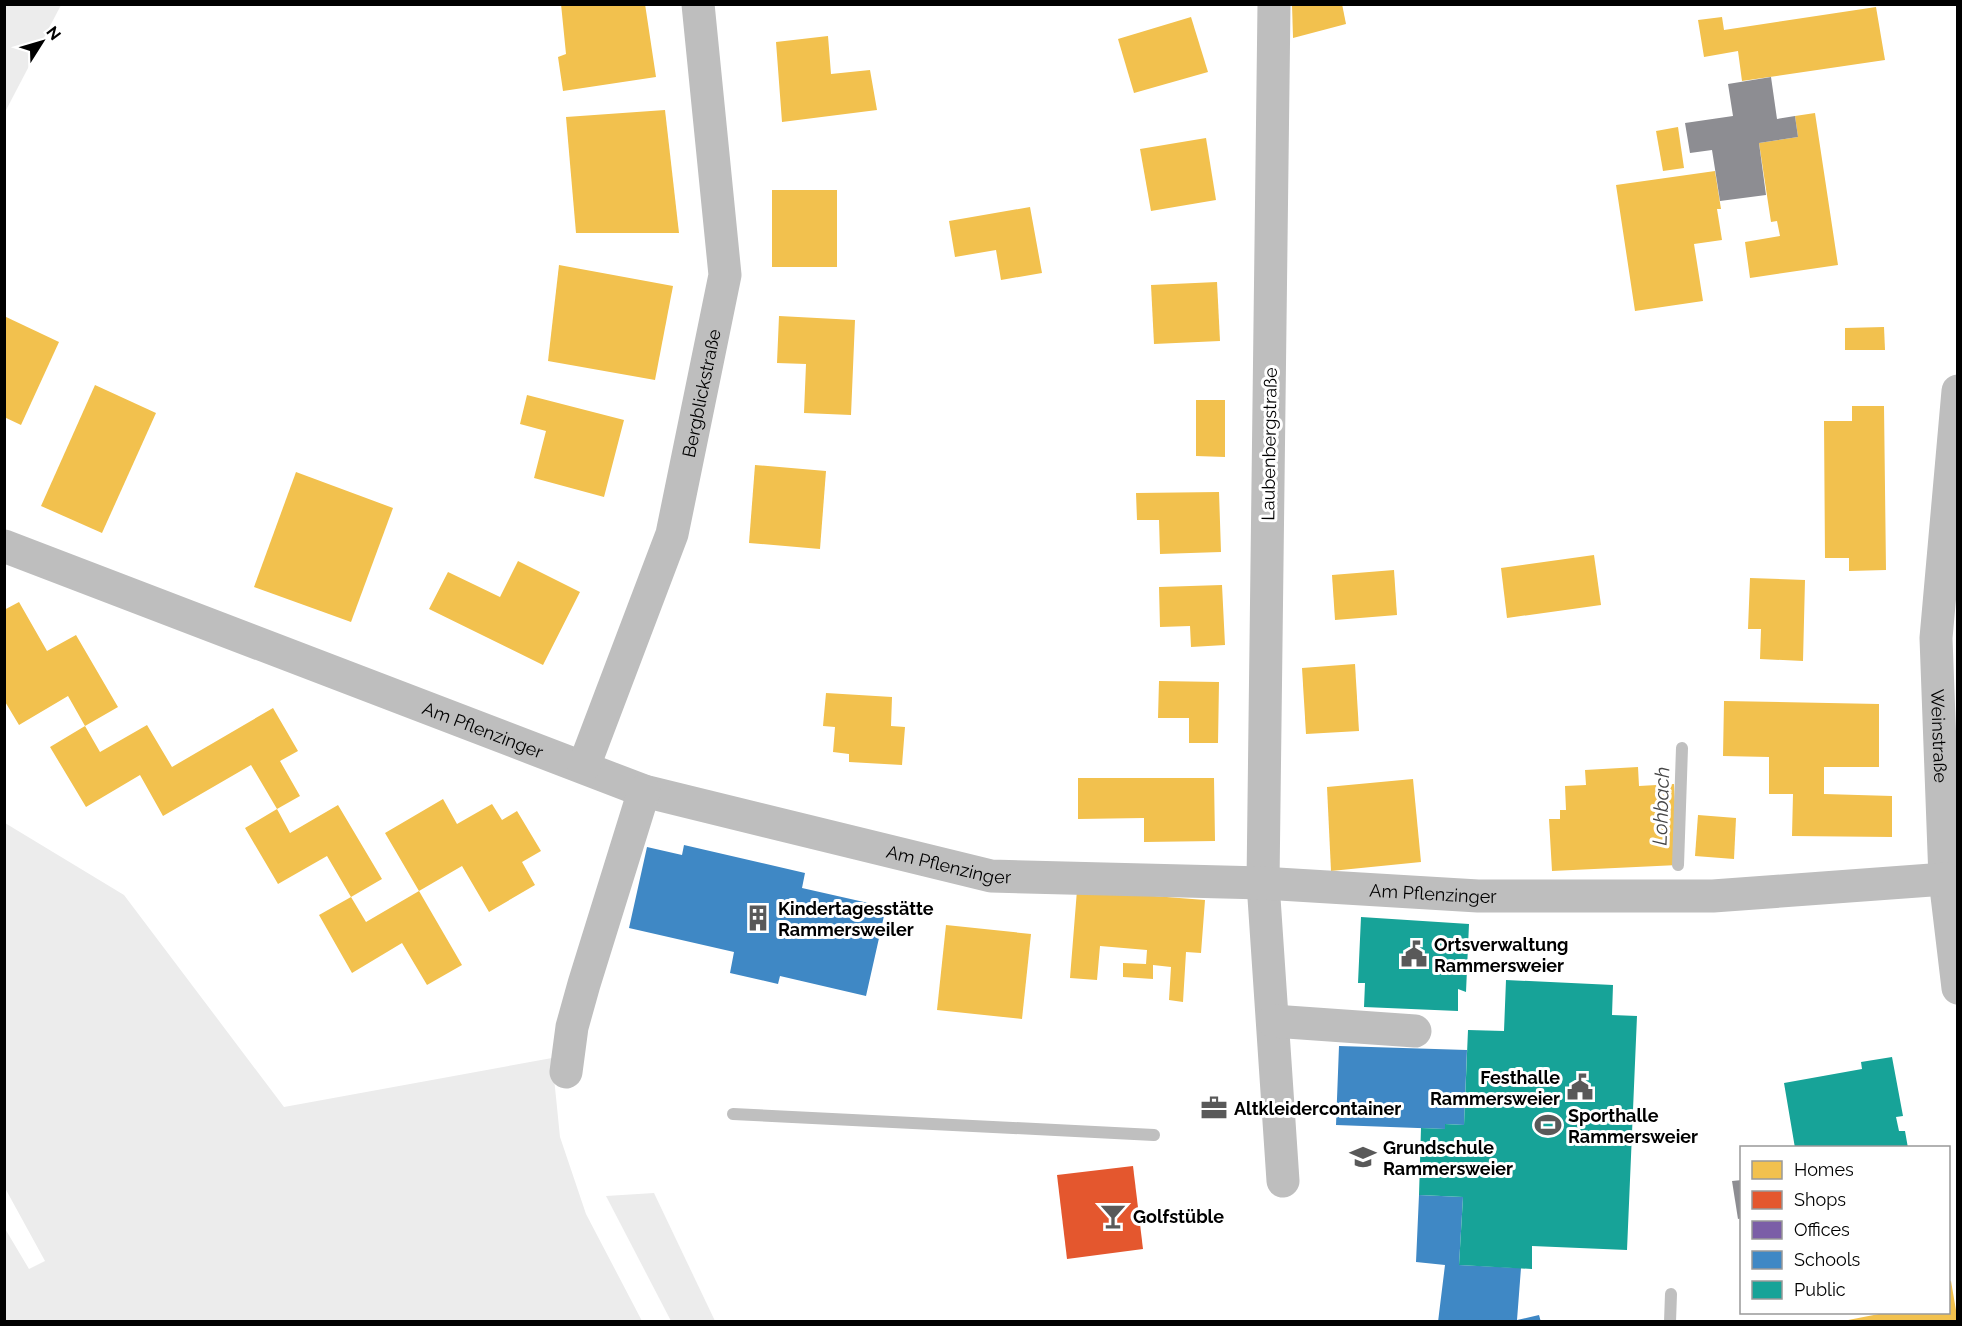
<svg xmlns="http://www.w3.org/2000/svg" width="1962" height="1326" viewBox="0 0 1962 1326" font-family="Raleway,sans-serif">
<rect width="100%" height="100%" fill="#fff"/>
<!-- green -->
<g fill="#ececec">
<path d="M5 4 61 5 5 112 4 5Z"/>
<path d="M5 823 124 895 284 1107 552 1058 560 1137 586 1214 642 1321H5L4 1227 29 1269 45 1261 5 1188Z"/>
<path d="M654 1193 715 1321H671L606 1196Z"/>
</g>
<!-- homes -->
<g fill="#f2c14e">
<path d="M561 4H645L656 77 563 91 558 57 566 54Z"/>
<path d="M1292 4H1342L1346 24 1293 38Z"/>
<path d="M1876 7 1885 60 1742 81 1738 51 1704 57 1698 20 1722 17 1724 30Z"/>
<path d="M1191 17 1208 72 1134 93 1118 39Z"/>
<path d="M828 36 831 74 870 70 877 110 782 122 776 42Z"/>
<path d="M665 110 679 233H576L566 117Z"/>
<path d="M1815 113 1838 265 1750 278 1745 242 1780 236 1777 221 1771 222 1759 143 1798 137 1795 116Z"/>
<path d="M1678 127 1684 168 1663 171 1656 131Z"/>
<path d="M1206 138 1216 200 1151 211 1140 149Z"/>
<path d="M1715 171 1721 209H1717L1722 240 1694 244 1703 301 1635 311 1616 185Z"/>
<rect x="772" y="190" width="65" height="77"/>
<path d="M1030 207 1042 273 1001 280 996 250 955 257 949 221Z"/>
<path d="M559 265 673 286 655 380 548 361Z"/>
<path d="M1217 282 1220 341 1154 344 1151 285Z"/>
<path d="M4 316 59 342 21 425 4 417Z"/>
<path d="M779 316 855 320 851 415 804 413 806 364 777 363Z"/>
<path d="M1884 327 1885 350H1845V328Z"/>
<path d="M95 385 156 413 102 533 41 506Z"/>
<path d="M527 395 624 420 604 497 534 478 546 431 520 424Z"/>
<path d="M1196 400H1225V457L1196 456Z"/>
<path d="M1852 406H1884L1886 570 1849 571V558H1825L1824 421H1852Z"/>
<path d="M755 465 826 471 820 549 749 543Z"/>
<path d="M296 472 393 508 351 622 254 587Z"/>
<path d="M1219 492 1221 552 1160 554 1159 520H1137L1136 493Z"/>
<path d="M1594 555 1601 605 1507 618 1501 568Z"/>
<path d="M518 561 580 592 543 665 429 609 448 572 500 597Z"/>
<path d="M1394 570 1397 615 1335 620 1332 575Z"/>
<path d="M1750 578 1805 580 1803 661 1760 659 1761 629H1748Z"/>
<path d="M1222 585 1225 645 1191 647 1190 626 1160 627 1159 587Z"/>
<path d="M19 602 47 651 76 635 118 707 85 726 100 752 147 725 172 767 273 708 298 751 280 761 300 796 277 809 251 765 163 816 140 775 86 807 50 747 85 726 68 696 19 725 4 700V610Z"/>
<path d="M1355 664 1359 731 1306 734 1302 668Z"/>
<path d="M1159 681 1219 682 1218 743H1189V718H1158Z"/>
<path d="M826 693 892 697 891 726 905 727 902 765 849 762V754L833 752 835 727 823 726Z"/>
<path d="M1724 701 1879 704V767H1824V794L1892 796V837L1792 836 1793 794H1769V757L1723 756Z"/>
<path d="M1638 767 1639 786 1674 784 1678 865 1552 871 1549 819H1560V810H1566L1565 786 1586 785 1585 770Z"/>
<path d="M1078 778H1214L1215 841 1144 842V818L1078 819Z"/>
<path d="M1413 779 1421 862 1331 871 1327 787Z"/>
<path d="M443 799 457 824 492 804 502 820 517 811 541 851 522 862 535 885 489 912 462 866 419 891 385 833Z"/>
<path d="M338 805 382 879 351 897 327 856 278 884 245 828 277 809 290 833Z"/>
<path d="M1698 815 1736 818 1734 859 1695 856Z"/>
<path d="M1077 890 1205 900 1201 953 1186 952 1183 1002 1169 1000 1171 967 1153 965V979L1123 977V963L1146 964 1147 950 1100 946 1097 980 1070 978Z"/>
<path d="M419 891 462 965 427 985 402 943 352 973 319 915 351 897 366 922Z"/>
<path d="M946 925 1031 934 1022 1019 937 1010Z"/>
<path d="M1951 1281 1958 1322H1838L1889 1312H1948V1282Z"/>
</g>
<!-- shops -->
<path fill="#e4572e" d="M1133 1166 1143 1249 1067 1259 1057 1175Z"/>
<!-- offices -->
<path fill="#7b5ea7" d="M1211 1102 1218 1104V1114L1210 1113Z"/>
<!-- schools -->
<g fill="#3f88c5">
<path d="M684 845 805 873 802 888 886 907 866 996 780 976 778 984 730 973 734 952 629 928 647 847 682 855Z"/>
<path d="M1339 1046 1467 1050 1464 1125 1445 1124V1129L1336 1125Z"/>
<path d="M1419 1195 1463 1197 1459 1265 1521 1268 1517 1320 1539 1315 1541 1322H1438L1445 1265 1416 1262Z"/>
</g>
<!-- public -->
<g fill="#17a398">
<path d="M1361 917 1469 924 1466 992 1458 989V1011L1364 1007 1365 983H1358Z"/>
<path d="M1506 980 1613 985 1612 1015 1637 1016 1627 1250 1532 1246V1269L1459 1265 1463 1197 1419 1195 1421 1128 1445 1129V1124L1464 1125 1468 1030 1504 1031Z"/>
<path d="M1892 1057 1903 1116 1896 1117 1899 1131H1905L1908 1148H1795L1784 1083 1862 1069 1861 1062Z"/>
</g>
<!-- industry -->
<g fill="#8d8d92">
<path d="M1771 77 1777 119 1795 116 1798 137 1759 143 1766 195 1720 201 1712 150 1690 153 1685 123 1733 116 1728 84Z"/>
<path d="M1742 1180V1218L1738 1219 1732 1181Z"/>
</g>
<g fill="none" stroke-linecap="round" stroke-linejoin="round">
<!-- stream -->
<g stroke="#bfbfbf" stroke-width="12">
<path d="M1678 865 1682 748"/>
<path d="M733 1114 1154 1135"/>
<path d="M1670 1322 1671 1294"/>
</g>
<!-- minor -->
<g stroke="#bebebe" stroke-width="33">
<path d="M1274 4 1263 883 1283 1181"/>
<path id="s1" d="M1958 391 1936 638 1945 879 1958 988"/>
<path id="s2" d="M4 546 644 791 991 876 1263 883 1478 896H1713L1945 879"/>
<path id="s3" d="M584 766 672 534 725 275 698 4"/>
<path d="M1273 1021 1415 1031"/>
<path d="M566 1072 572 1027 584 984 644 791"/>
</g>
</g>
<!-- icons -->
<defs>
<g id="building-bare" transform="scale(2.07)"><path d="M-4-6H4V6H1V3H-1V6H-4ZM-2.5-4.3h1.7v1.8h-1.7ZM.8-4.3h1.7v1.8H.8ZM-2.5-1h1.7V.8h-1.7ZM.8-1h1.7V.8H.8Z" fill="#595959" stroke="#fff" stroke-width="2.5" paint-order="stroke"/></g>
<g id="civic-bare" transform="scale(2.07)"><path d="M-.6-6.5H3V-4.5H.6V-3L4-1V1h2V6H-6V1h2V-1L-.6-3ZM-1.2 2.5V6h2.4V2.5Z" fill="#595959" stroke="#fff" stroke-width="2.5" paint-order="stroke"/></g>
<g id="office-bare" transform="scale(2.07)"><path d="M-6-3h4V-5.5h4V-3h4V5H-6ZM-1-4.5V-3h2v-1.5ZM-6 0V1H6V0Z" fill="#595959" stroke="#fff" stroke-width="2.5" paint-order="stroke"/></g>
<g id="stadium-bare" transform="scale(2.07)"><path d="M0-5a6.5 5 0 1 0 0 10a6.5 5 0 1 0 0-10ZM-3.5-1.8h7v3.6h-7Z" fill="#595959" stroke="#fff" stroke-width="2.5" paint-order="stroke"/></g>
<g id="school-bare" transform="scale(2.07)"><path d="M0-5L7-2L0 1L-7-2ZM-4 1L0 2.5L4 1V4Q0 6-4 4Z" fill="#595959" stroke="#fff" stroke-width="2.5" paint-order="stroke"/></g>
<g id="bar-bare" transform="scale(2.07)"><path d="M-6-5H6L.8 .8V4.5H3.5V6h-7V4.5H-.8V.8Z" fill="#595959" stroke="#fff" stroke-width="2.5" paint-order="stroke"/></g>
</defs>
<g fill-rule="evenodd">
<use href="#building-bare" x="758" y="918"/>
<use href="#civic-bare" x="1414" y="954"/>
<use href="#civic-bare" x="1580" y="1087"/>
<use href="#office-bare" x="1214" y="1108"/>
<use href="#stadium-bare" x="1548" y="1125"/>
<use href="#school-bare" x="1363" y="1157"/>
<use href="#bar-bare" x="1113" y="1216"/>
</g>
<g text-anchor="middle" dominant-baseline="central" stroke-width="6" stroke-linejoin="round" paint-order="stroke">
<!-- street labels -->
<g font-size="18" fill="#000" stroke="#fff">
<text stroke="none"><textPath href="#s3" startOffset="392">Bergblickstraße</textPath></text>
<text transform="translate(1269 444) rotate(-89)">Laubenbergstraße</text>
<text stroke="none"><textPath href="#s2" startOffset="513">Am Pflenzinger</textPath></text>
<text stroke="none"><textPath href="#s1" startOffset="346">Weinstraße</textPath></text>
<text stroke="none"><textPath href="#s2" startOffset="999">Am Pflenzinger</textPath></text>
<text stroke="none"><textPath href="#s2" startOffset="1485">Am Pflenzinger</textPath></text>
</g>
<!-- poi labels -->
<g font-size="18" font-weight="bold" fill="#000" stroke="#fff" text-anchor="start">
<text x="778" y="908">Kindertagesstätte<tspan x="778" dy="21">Rammersweiler</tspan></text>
<text x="1434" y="944">Ortsverwaltung<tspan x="1434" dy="21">Rammersweier</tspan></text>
<text x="1560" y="1077" text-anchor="end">Festhalle<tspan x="1560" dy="21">Rammersweier</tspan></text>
<text x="1234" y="1108">Altkleidercontainer</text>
<text x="1568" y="1115">Sporthalle<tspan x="1568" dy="21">Rammersweier</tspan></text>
<text x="1383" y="1147">Grundschule<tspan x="1383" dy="21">Rammersweier</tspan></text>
<text x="1133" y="1216">Golfstüble</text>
</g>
<!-- water labels -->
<g font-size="20" font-style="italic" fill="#444" stroke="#fff">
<text transform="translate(1661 806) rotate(-88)">Lohbach</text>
</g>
</g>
<!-- border -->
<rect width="1962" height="1326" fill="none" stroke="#000000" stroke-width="12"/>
<!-- legend -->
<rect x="1740" y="1146" width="210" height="168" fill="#ffffff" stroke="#999999" stroke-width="1.5"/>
<rect x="1752" y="1161" width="30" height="18" fill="#f2c14e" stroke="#999999" stroke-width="1.5"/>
<text x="1794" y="1176" font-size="18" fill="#000000">Homes</text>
<rect x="1752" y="1191" width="30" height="18" fill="#e4572e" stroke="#999999" stroke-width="1.5"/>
<text x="1794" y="1206" font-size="18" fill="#000000">Shops</text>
<rect x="1752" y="1221" width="30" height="18" fill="#7b5ea7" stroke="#999999" stroke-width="1.5"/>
<text x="1794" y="1236" font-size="18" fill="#000000">Offices</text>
<rect x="1752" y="1251" width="30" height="18" fill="#3f88c5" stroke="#999999" stroke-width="1.5"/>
<text x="1794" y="1266" font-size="18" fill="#000000">Schools</text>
<rect x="1752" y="1281" width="30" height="18" fill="#17a398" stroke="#999999" stroke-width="1.5"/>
<text x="1794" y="1296" font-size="18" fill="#000000">Public</text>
<!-- north arrow -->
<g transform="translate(42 42) rotate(53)" stroke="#ffffff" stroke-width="4.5" paint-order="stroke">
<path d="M0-4.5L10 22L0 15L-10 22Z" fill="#000000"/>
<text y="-9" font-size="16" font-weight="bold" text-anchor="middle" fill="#000000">N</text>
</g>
</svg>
